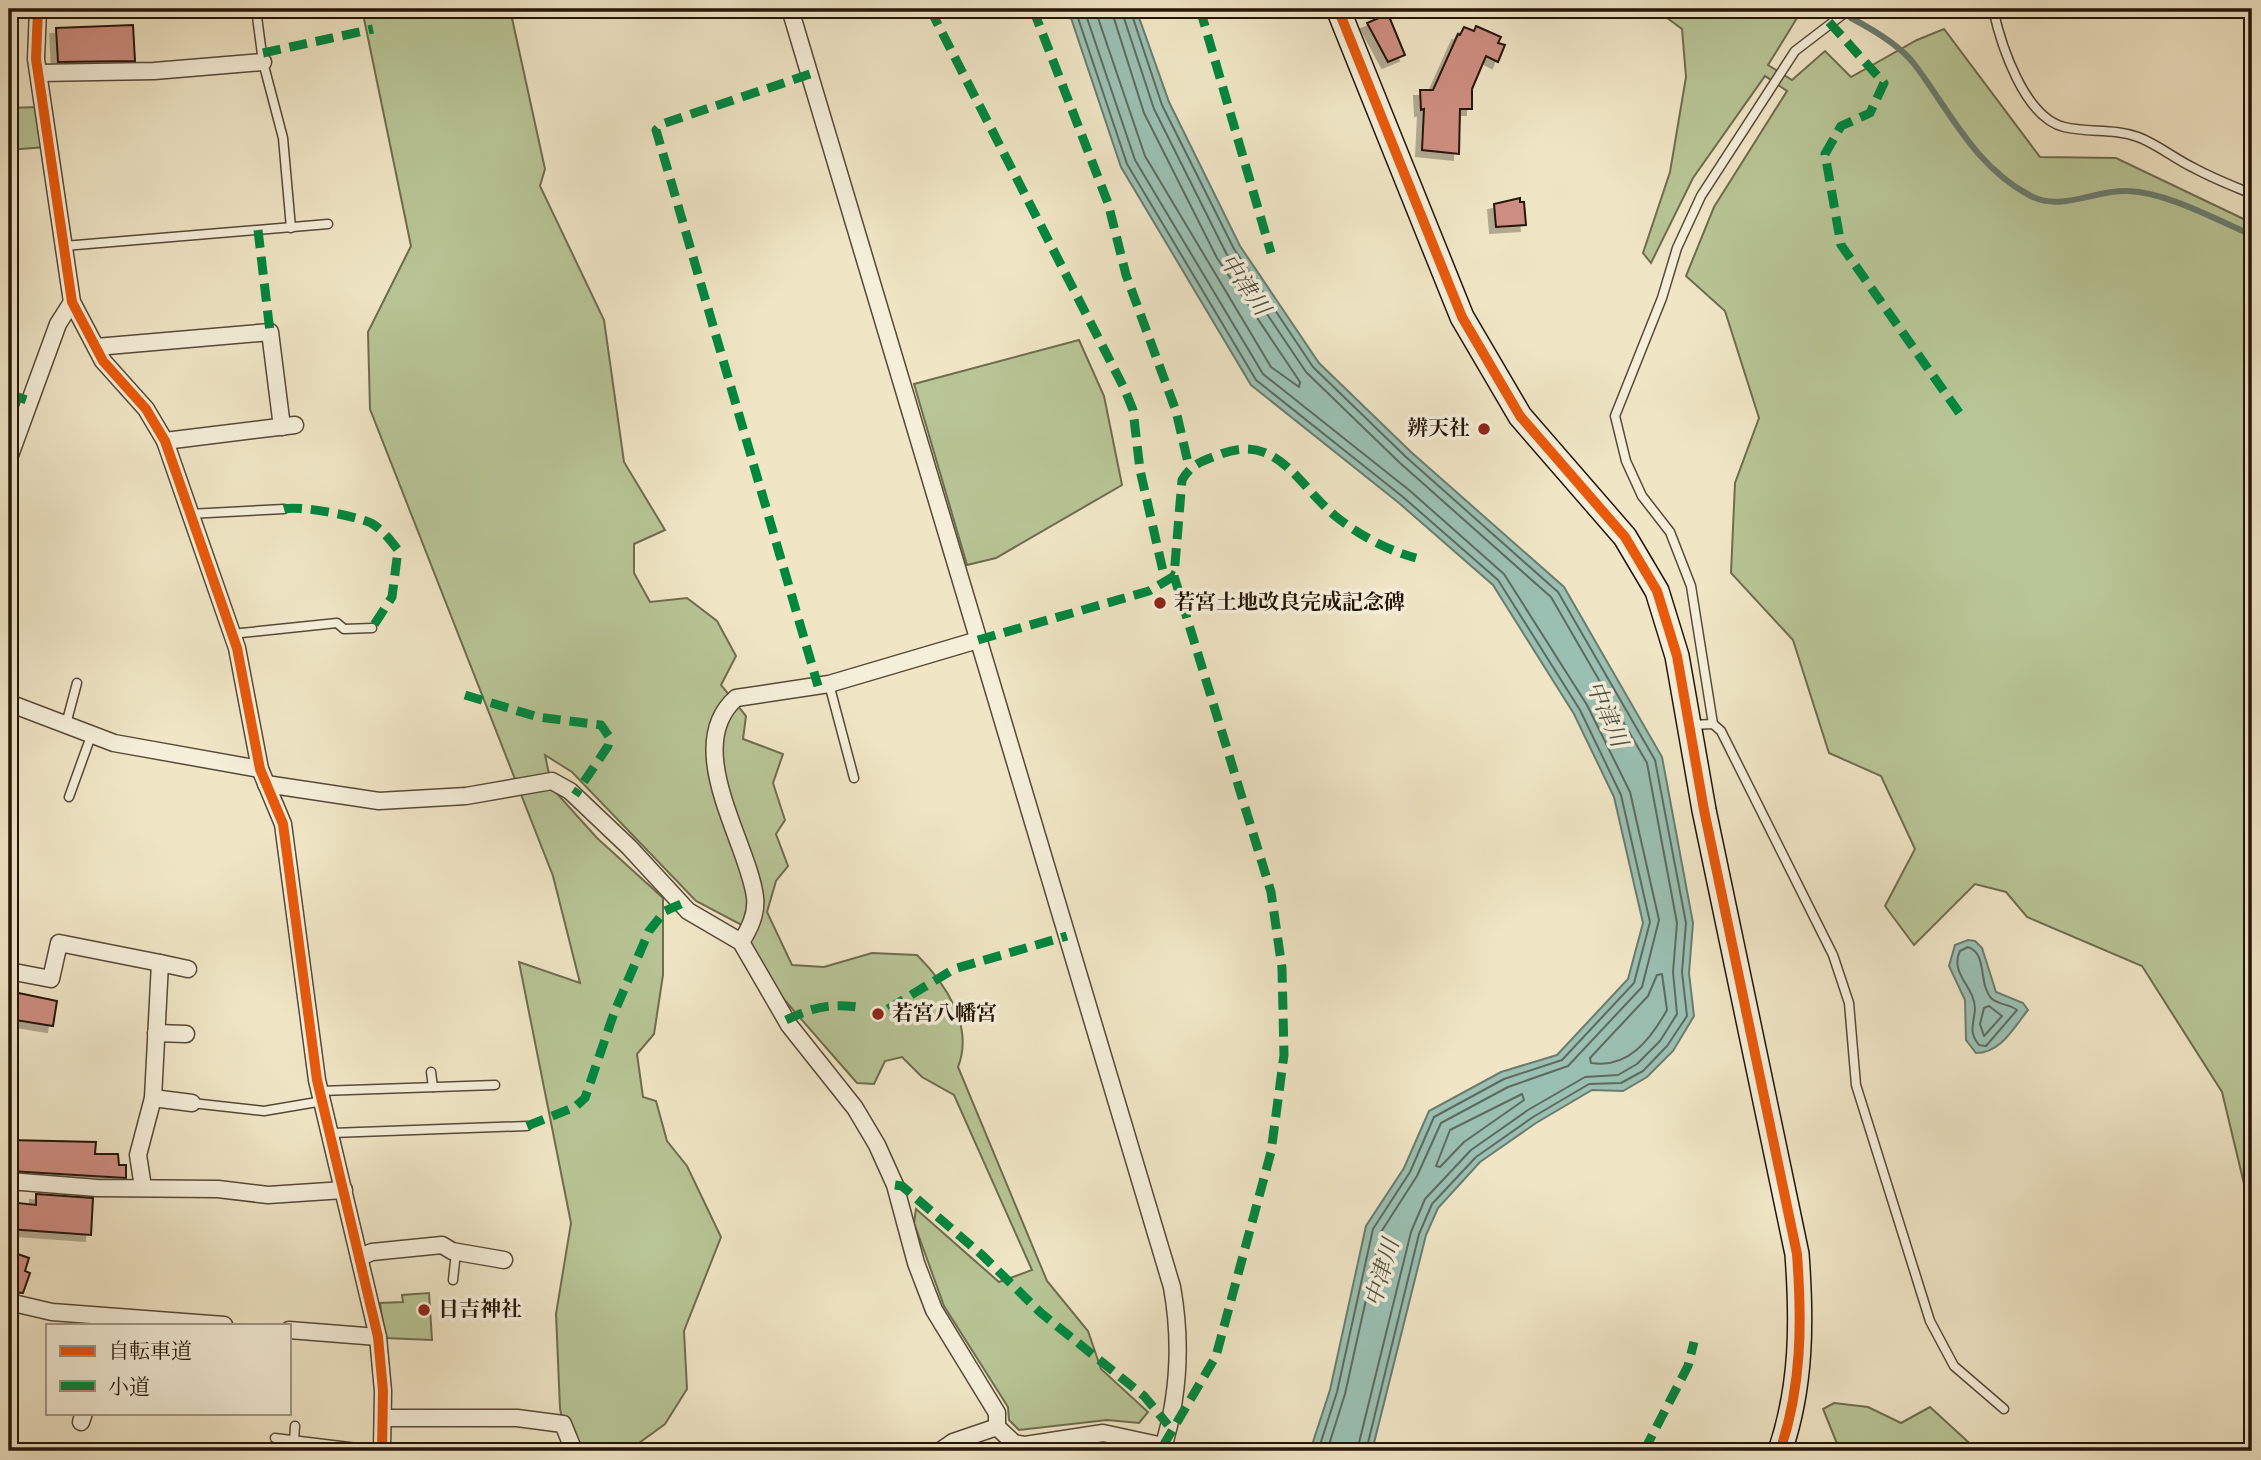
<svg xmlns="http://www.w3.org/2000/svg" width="2261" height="1460" viewBox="0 0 2261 1460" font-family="'Old Standard TT','Noto Serif JP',serif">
<defs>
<filter id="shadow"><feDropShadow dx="-6" dy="6" stdDeviation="0" flood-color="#0004"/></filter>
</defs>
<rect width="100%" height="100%" fill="#f0e6c6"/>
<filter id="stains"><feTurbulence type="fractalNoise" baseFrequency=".00286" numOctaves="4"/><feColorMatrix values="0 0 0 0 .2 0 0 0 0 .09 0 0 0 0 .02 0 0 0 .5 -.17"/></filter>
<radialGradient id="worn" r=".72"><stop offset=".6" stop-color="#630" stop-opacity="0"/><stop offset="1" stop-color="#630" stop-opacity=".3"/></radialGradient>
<!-- green -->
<g fill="#b8c596" stroke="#6e6d4f" stroke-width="2">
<path d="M362 9H510L545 169 540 186 604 320 624 462 665 530 634 544V573L650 602 687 598 717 621 736 656 721 685 746 716 743 739 783 754 773 783 785 820 776 834 788 866 776 881 767 912 792 965 824 967 872 953 917 955C946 984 974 1026 958 1067L1047 1281 1088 1331 1101 1369 1148 1412 1139 1423 1107 1420 1019 1430 1009 1420 1008 1407 944 1306 914 1223 916 1209 999 1282 1032 1270 954 1095 922 1077 902 1057 885 1061 874 1084 857 1083 781 996 740 924 696 901 572 772 545 755 552 788 597 838 663 898V975L654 1034 637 1054 643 1097 656 1101 667 1141 687 1166 721 1237 684 1331 687 1389 665 1424 628 1451H567L560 1408 556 1314 571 1223 519 962 580 983 553 876 370 409 368 332 411 246Z"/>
<path d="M1655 9H1812L1797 18 1768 65 1792 80 1825 51 1851 77 1917 40 1944 29 2040 157 2116 158 2252 223V1217L2222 1092 2142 966 2027 917 2006 892 1975 884 1914 945 1885 906 1915 849 1881 776 1829 753 1793 640 1731 573 1735 483 1759 418 1725 311 1686 276 1714 207 1787 91 1765 76 1693 178 1651 263 1643 253 1670 172 1686 77 1682 29Z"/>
<path d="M38 107 45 147 9 150V108Z"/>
<path d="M1079 340 1104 396 1122 485 996 558 967 565 914 384Z"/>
<path d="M429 1293 432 1340 385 1338 380 1303 403 1302 402 1295Z"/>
<path d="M1834 1403 1868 1407 1901 1423 1930 1407 1978 1451H1840L1823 1409Z"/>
</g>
<!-- water -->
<g fill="#9ac0b3" stroke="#6b7c6f" stroke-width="2">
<path d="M1068 9H1136L1169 102 1240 246 1319 363 1411 452 1564 587 1662 757 1693 923 1689 973 1694 1016 1673 1051 1647 1077 1623 1091 1592 1090 1536 1123 1480 1162 1438 1208 1426 1235 1372 1451H1310L1330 1390 1366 1226 1404 1168 1429 1111 1501 1072 1557 1055 1628 979 1643 923 1614 797 1574 714 1493 585 1399 503 1251 385 1121 167Z"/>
<path d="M1968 940 1975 941 1982 948 1996 992 2023 1003 2028 1010C2014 1027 2001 1053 1976 1053L1966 1040 1965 1000 1949 966 1955 945Z"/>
</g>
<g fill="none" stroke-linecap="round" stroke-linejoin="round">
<!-- shore -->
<g stroke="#5f6a5e" stroke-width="2">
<path d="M1075 9 1127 164 1256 380 1403 497 1498 580 1580 710 1621 795 1650 922 1634 983 1562 1060 1504 1079 1434 1117 1410 1172 1373 1229 1337 1392 1318 1451"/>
<path d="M1084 9 1135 160 1263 374 1409 490 1504 574 1587 705 1630 792 1659 920 1642 987 1568 1066 1508 1087 1441 1123 1417 1176 1381 1232 1345 1394 1327 1451"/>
<path d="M1095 9 1145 156 1271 367 1299 387 1300 382 1217 258 1144 113 1111 9"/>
<path d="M1121 9 1154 109 1226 253 1306 372 1400 463 1551 597 1647 763 1677 923 1673 972 1677 1014 1660 1041 1637 1064 1618 1075 1585 1077 1528 1110 1471 1150 1425 1199 1411 1232 1357 1451"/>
<path d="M1130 9 1162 105 1234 249 1313 367 1406 457 1558 592 1655 760 1686 923 1682 972 1687 1016 1667 1046 1643 1071 1621 1083 1589 1084 1533 1117 1476 1157 1432 1204 1419 1234 1366 1451"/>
<path d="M1968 947C1988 954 1978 983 1991 998 1998 1005 2010 1004 2017 1010L1986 1046 1979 1045C1968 1031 1974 1024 1975 1009 1975 987 1949 973 1960 951Z"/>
<path d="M1662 974 1667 1010C1650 1040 1628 1069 1591 1063L1590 1058 1648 996 1657 975Z"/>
<path d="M1989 1006 2002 1016 1984 1036 1980 1024 1984 1008Z"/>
<path d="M1522 1094 1524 1100 1464 1142 1440 1167 1436 1166 1450 1130Z"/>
</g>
<!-- stream -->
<g stroke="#6b7c6f" stroke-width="6">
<path d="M1833 9H1834"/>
<path d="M1851 18C1872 29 1900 45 1915 65 1951 113 1974 165 2029 195 2061 213 2095 189 2128 191 2166 192 2217 220 2252 235"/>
</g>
</g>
<!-- building -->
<g fill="#cf8e82" stroke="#241508" stroke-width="2" filter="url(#shadow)">
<path d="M1388 14 1405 55 1388 62 1367 23Z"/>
<path d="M133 25 135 61 58 62 56 28Z"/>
<path d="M1476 26 1501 37 1498 43 1505 45 1498 62 1486 56 1472 89V109H1460L1459 154 1422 150 1424 109 1421 110 1420 90H1433L1458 34 1460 35 1464 27 1474 31Z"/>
<path d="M1520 198V202H1524L1526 225 1496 227 1494 204Z"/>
<path d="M9 991 57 1001 53 1026 9 1019Z"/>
<path d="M9 1140 96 1142 95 1154H118L119 1165H126V1178L9 1171Z"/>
<path d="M36 1194 93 1198 91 1235 9 1229V1202L36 1205Z"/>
<path d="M9 1251 29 1258 25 1271 30 1273 23 1293 9 1292Z"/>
</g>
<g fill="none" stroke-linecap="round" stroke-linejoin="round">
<!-- lane casing -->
<g stroke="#574938" stroke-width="11">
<g id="lane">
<path d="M256 9 263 62 283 138 291 228"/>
<path d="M1993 9C2001 45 2024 117 2064 127 2089 133 2114 128 2138 137 2157 144 2175 159 2194 168 2212 178 2233 186 2252 194"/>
<path d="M64 246 328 224"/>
<path d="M189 514 284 509"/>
<path d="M232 637 241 633 337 623 344 629 372 628"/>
<path d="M829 684 854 778"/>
<path d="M66 724 77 683"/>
<path d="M1713 724 1691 586 1670 532 1642 496 1626 461 1615 416 1662 298 1677 248 1701 196 1795 51 1850 9"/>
<path d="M1690 725 1713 724 1721 731 1833 955 1849 1003 1856 1085 1930 1321 1954 1366 2004 1409"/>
<path d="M69 797 91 736"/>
<path d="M431 1072 433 1087"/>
<path d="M320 1091 495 1085"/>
<path d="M192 1103 264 1111 323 1101"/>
<path d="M332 1133 527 1126"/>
<path d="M453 1280 456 1252"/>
<path d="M275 1438 382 1451"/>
<path d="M294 1441 295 1426"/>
</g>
</g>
<!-- street casing -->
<g stroke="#574938" stroke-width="19">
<g id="street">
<path d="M38 9 36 59 72 302 103 361 146 409 165 441 237 648 260 769 283 824 317 1080 378 1337 383 1391 382 1451"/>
<path d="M790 9 1172 1287C1182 1343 1179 1397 1162 1451"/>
<path d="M39 73 154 71 263 62"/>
<path d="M96 347 270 332 282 427"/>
<path d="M165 441 295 425"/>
<path d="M9 458 58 324 72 302"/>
<path d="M9 703 114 743 260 769"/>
<path d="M266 784 379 801 466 796 552 781 570 791 629 847 688 911 741 942 789 1025 855 1108 877 1145 895 1185 916 1263 934 1310 997 1413V1427"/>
<path d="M741 942C749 930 757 913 755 897 748 842 681 747 736 698L829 684 978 640"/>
<path d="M160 963 188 969"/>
<path d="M9 971 51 979 59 943 160 963 153 1098 138 1155 143 1187"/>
<path d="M156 1033 186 1034"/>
<path d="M153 1098 192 1103"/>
<path d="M9 1181 97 1188 218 1189 268 1195 344 1190"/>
<path d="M360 1257 372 1252 442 1245 452 1251 504 1260"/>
<path d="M9 1302 52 1312 224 1325"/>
<path d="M289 1330 378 1337"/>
<path d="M383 1418H517L563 1424 574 1451"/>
<path d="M81 1422 84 1413"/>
<path d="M940 1451 953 1442 997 1427 1014 1443 1025 1445 1103 1433 1163 1446"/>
</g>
</g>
<!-- secondary casing -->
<g stroke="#241508" stroke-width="26">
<path id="secondary" d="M1338 9 1462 317 1520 416 1625 537 1657 591 1677 656 1704 810 1797 1254C1802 1322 1802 1386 1780 1451"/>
</g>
<!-- lane -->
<use href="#lane" stroke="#f5efda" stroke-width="8"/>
<!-- street -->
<use href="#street" stroke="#f5efda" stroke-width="16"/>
<!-- secondary -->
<use href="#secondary" stroke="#f5efda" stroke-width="23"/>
<!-- quiet -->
<g stroke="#00873e" stroke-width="9" stroke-dasharray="18 9" stroke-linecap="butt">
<path d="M930 9 1125 390 1133 410 1140 470 1163 571 1174 576"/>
<path d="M1033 9 1108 203 1126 275 1176 411 1189 467"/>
<path d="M1200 9 1271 253"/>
<path d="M1829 22 1884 83 1870 113 1841 126 1825 154 1841 245 1960 414"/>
<path d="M263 53 373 29"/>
<path d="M810 74 662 124 656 130 818 686"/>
<path d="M258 230 270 332"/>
<path d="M9 394 30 401"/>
<path d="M284 509C299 505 356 516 371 523 382 529 391 541 398 550L392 597 372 628"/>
<path d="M978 640 1149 591 1174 576"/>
<path d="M465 695 538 717 601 725 610 738 608 746 575 795"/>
<path d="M888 1009 954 969 1067 936"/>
<path d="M786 1020C812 1008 828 1003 857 1007"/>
<path d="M527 1126 575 1107 585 1098 614 1013 649 931 665 911 681 904"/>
<path d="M895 1185 902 1186 982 1255 1041 1313 1144 1396 1168 1425"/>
<path d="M1163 1446 1216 1356 1271 1152 1284 1055 1282 968 1271 892 1174 576 1182 480C1192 463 1203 461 1221 454 1279 432 1299 488 1339 519 1363 537 1387 550 1416 558"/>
<path d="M1644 1451 1688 1366 1694 1342"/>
</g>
<!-- cycleway casing -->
<g stroke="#f5efda" stroke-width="15">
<g id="cycleway">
<path d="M38 9 36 59 72 302 103 361 146 409 165 441 237 648 260 769 283 824 317 1080 378 1337 383 1391 382 1451"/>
<path d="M1338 9 1462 317 1520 416 1625 537 1657 591 1677 656 1704 810 1797 1254C1802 1322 1802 1386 1780 1451"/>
</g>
</g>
<!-- cycleway -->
<use href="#cycleway" stroke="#e8590c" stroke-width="10"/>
</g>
<!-- markers -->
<g fill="#8f2418" stroke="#f5efda" stroke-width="2.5">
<circle cx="1484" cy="429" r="7"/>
<circle cx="1160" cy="603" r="7"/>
<circle cx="878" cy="1014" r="7"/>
<circle cx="424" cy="1310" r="7"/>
</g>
<g text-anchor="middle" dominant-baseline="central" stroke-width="7" stroke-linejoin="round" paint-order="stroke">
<!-- poi labels -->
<g font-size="21" font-weight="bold" fill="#241508" stroke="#f5efda" text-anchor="start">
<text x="1470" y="429" text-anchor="end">辨天社</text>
<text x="1174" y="603">若宮土地改良完成記念碑</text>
<text x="892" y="1014">若宮八幡宮</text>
<text x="438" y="1310">日吉神社</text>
</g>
<!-- water labels -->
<g font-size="23" font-style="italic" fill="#4d5144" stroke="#f5efda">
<text transform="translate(1244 285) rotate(55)">中津川</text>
<text transform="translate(1606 714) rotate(67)">中津川</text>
<text transform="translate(1383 1273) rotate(-74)">中津川</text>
</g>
</g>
<!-- margin -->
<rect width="2261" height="1460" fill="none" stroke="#f0e6c6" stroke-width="35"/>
<rect x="10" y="10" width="2240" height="1439" fill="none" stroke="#241508" stroke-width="3.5"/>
<rect x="18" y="18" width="2226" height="1425" fill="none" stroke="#241508" stroke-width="2"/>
<!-- legend -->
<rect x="46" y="1324" width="245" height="91" fill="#f5efda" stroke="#a19886" stroke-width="2"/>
<rect x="60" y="1346" width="35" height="10" fill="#e8590c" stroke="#a19886" stroke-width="2"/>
<text x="108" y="1358" font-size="21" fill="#241508">自転車道</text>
<rect x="60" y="1381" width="35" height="10" fill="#00873e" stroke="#a19886" stroke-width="2"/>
<text x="108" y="1394" font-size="21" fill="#241508">小道</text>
<rect width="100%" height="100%" filter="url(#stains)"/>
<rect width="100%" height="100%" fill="url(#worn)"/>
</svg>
